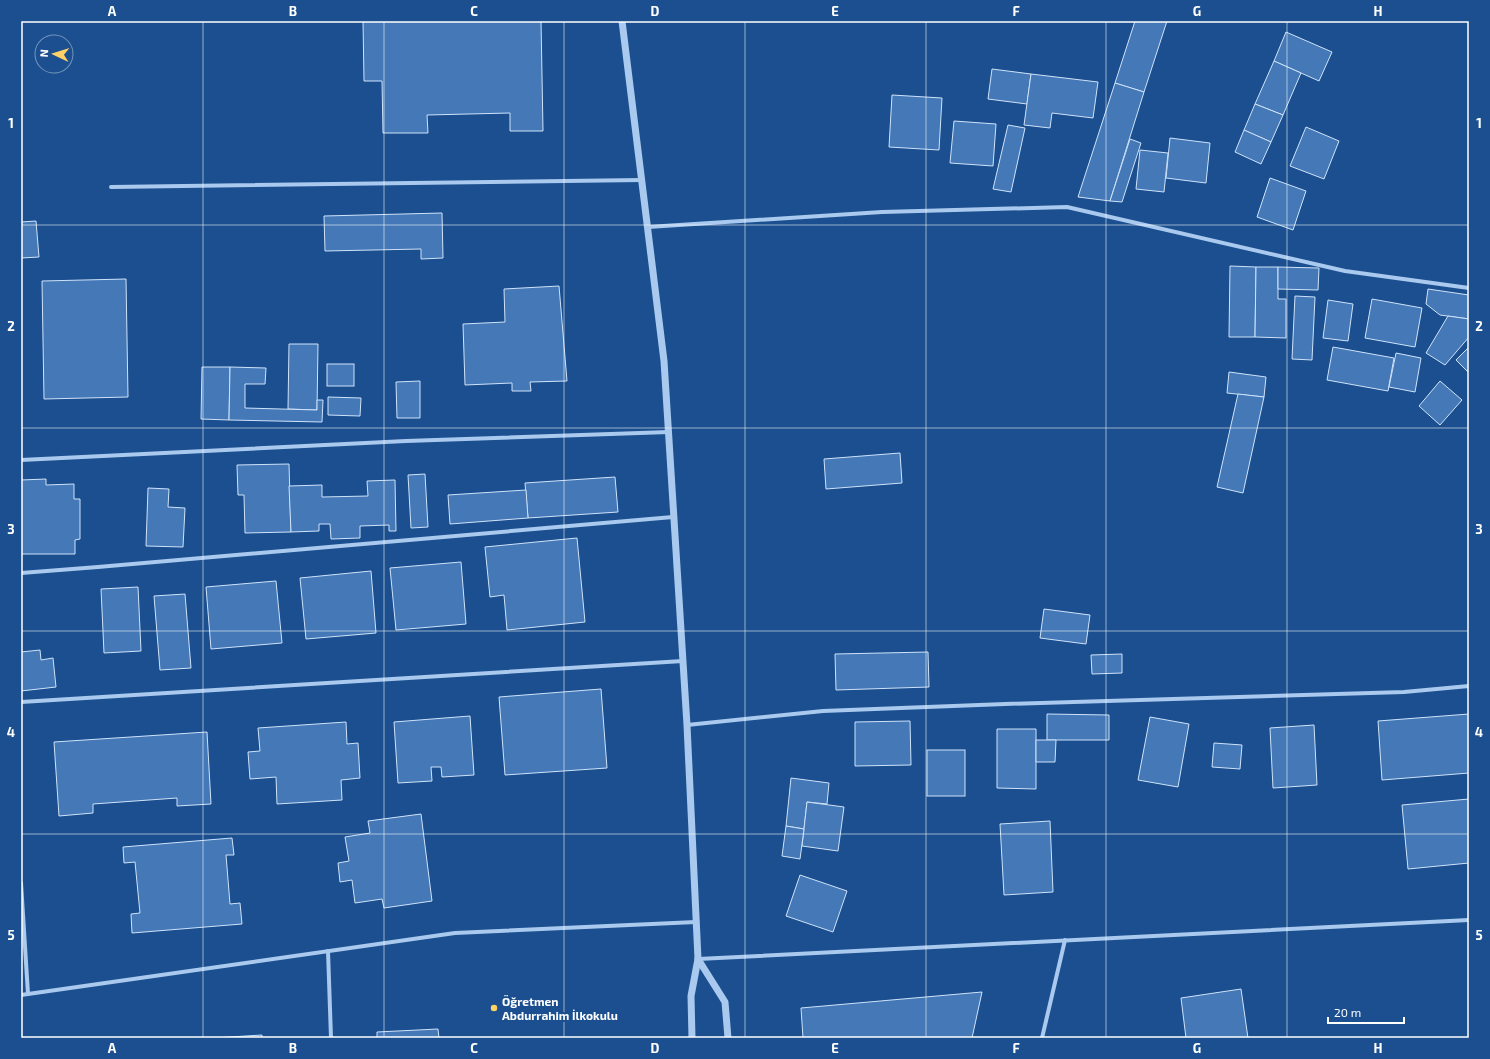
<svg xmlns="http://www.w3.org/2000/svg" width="1490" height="1059" viewBox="0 0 1490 1059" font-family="'Exo 2',sans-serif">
<rect width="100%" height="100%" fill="#1b4f8f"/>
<!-- building -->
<g fill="#4478b7" stroke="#cfe3fa">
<path d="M363 21H541L543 131H510V113L427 115 428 133H383L382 81H364Z"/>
<path d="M1135 21H1167L1144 92 1115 83Z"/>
<path d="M1286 32 1332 52 1319 81 1274 61Z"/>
<path d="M1274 61 1301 73 1283 115 1255 104Z"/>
<path d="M992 69 1031 74 1027 104 988 99Z"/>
<path d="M1031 74 1098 82 1093 118 1052 113 1050 128 1024 125Z"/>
<path d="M1115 83 1144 92 1110 201 1078 197Z"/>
<path d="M892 95 942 98 939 150 889 147Z"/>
<path d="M1255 104 1283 115 1271 142 1244 130Z"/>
<path d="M954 121 996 124 993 166 950 163Z"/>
<path d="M1008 125 1025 128 1011 192 993 189Z"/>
<path d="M1306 127 1339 141 1324 179 1290 166Z"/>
<path d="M1244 130 1271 142 1261 164 1235 152Z"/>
<path d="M1170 138 1210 143 1206 183 1166 178Z"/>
<path d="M1130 139 1141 143 1122 202 1110 201Z"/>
<path d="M1140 150 1168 153 1164 192 1136 189Z"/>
<path d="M1270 178 1306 191 1293 230 1257 217Z"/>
<path d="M442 213 443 258 421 259V249L325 251 324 216Z"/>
<path d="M36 221 39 257 21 258V222Z"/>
<path d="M1230 266 1256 267 1255 337H1229Z"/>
<path d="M1256 267H1278V299H1286V338L1255 337Z"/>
<path d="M1278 267 1319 268 1318 290 1278 289Z"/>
<path d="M126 279 128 397 44 399 42 281Z"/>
<path d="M559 286 567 381 530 382 531 391H512V383L465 385 463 324 505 322 504 289Z"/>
<path d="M1428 289 1469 295V319L1440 315 1426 304Z"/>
<path d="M1295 296 1315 297 1312 360 1292 359Z"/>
<path d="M1372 299 1422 308 1415 347 1365 338Z"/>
<path d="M1328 300 1353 304 1348 341 1323 338Z"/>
<path d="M1448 316 1469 319V337L1445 365 1426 353Z"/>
<path d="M289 344H318L317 410 288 409Z"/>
<path d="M1333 347 1394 358 1388 391 1327 380Z"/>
<path d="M1469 347V373L1456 360Z"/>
<path d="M1396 353 1421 358 1415 392 1389 387Z"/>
<rect x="327" y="364" width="27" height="22"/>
<path d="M202 367H230L229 420 201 419Z"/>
<path d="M230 367 266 368 265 384H245V408L317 410V400H323L322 422 229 420Z"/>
<path d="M1229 372 1266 377 1264 397 1227 393Z"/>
<path d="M420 381V418H397L396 382Z"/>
<path d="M1440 381 1462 400 1440 425 1419 406Z"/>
<path d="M1238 394 1264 397 1243 493 1217 487Z"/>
<path d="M328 397 361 398 360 416 328 415Z"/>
<path d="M900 453 902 483 826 489 824 459Z"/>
<path d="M289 464 291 532 245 533 244 495H238L237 465Z"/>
<path d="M425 474 428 527 411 528 408 475Z"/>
<path d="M615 477 618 512 528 518 525 483Z"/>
<path d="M46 479V485L74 484V499H80V539L75 540V554H21V480Z"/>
<path d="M395 480 396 531H389V525L360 526V538L331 539 330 524H319V531L291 532 289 486 322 485V497L368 496 367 481Z"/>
<path d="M148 488 169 489 168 507 185 508 183 547 146 546Z"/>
<path d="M526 490 528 518 450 524 448 495Z"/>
<path d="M577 538 585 622 507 630 504 595 490 597 485 547Z"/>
<path d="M461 562 466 624 396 630 390 568Z"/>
<path d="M371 571 376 633 306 639 300 578Z"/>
<path d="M276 581 282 643 211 649 206 587Z"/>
<path d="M138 587 141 651 104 653 101 589Z"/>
<path d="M185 594 191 668 160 670 154 596Z"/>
<path d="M1044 609 1090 615 1086 644 1040 638Z"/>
<path d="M40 650 41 660 53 658 56 687 21 691V652Z"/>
<path d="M928 652 929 687 836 690 835 654Z"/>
<path d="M1122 654V673L1092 674 1091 655Z"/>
<path d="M601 689 607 768 505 775 499 697Z"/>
<path d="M1047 714 1109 715V740H1047Z"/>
<path d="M1469 714V773L1382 780 1378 721Z"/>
<path d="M470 716 474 775 442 777 441 767H431L432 781 398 783 394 722Z"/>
<path d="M1150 717 1189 724 1178 787 1138 780Z"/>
<path d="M910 721 911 765 855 766V722Z"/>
<path d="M346 722 347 744 358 743 360 778 341 780 342 800 277 804 276 777 250 779 248 752 260 751 258 728Z"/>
<path d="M1314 725 1317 785 1273 788 1270 728Z"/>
<path d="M997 729H1036V789L997 788Z"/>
<path d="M207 732 211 804 177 806V798L93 804V813L59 816 54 742Z"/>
<path d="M1036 740H1056L1055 762H1036Z"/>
<path d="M1214 743 1242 745 1240 769 1212 767Z"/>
<rect x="927" y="750" width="38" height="46"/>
<path d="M791 778 829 783 827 804 807 802 804 829 786 826Z"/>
<path d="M1469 799V863L1408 869 1402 805Z"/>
<path d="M807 802 844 807 838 851 802 846Z"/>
<path d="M421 814 432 901 384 908 382 899 355 903 352 880 340 882 338 863 349 861 345 837 370 833 368 821Z"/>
<path d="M1050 821 1053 892 1004 895 1000 824Z"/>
<path d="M786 826 804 829 800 859 782 856Z"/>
<path d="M232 838 234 855H226L230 904 240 903 242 924 132 933 131 914 140 913 135 862 124 863 123 847Z"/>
<path d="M800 875 847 891 833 932 786 916Z"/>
<path d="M1241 989 1248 1038H1186L1181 998Z"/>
<path d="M982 992 972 1038H803L801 1008Z"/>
<path d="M438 1029 439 1038H377V1032Z"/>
<path d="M262 1035V1038H214Z"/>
</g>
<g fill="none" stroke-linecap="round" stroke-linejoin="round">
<!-- minor -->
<g stroke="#a9c9ee" stroke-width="4">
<path d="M111 187 642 180"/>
<path d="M648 227 882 212 1067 207 1345 271 1469 288"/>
<path d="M21 460 406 441 669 432"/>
<path d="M21 573 98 567 673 517"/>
<path d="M21 702 683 661"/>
<path d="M687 725 823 711 1005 704 1404 692 1469 686"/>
<path d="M21 883 28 994"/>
<path d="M328 951 331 1038"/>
<path d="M698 959 1469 920"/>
<path d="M21 995 455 933 696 922"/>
<path d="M1042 1038 1065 940"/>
</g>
<!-- tertiary -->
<g stroke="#a9c9ee" stroke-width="7">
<path d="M622 21 664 361 687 725 698 959 691 996 692 1038"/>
<path d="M698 959 725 1002 728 1038"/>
</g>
</g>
<!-- grid -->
<path fill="none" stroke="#fff" stroke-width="1" stroke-opacity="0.55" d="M203 21V1038M384 21V1038M564 21V1038M745 21V1038M926 21V1038M1106 21V1038M1287 21V1038M21 225H1469M21 428H1469M21 631H1469M21 834H1469"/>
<!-- markers -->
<circle fill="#ffd166" stroke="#1b4f8f" stroke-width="1.5" cx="494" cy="1008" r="4"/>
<g text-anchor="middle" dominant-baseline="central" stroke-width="4" stroke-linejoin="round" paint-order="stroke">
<!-- poi labels -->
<g font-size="12" font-weight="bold" fill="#fff" stroke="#1b4f8f" text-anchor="start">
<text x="502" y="1001">Öğretmen<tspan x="502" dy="14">Abdurrahim İlkokulu</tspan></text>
</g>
</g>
<!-- border -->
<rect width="1490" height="1059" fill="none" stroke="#1b4f8f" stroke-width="44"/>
<!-- north arrow -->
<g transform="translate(54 54) rotate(274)"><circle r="19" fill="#1b4f8f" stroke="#7695bc"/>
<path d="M0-3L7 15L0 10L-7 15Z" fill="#ffd166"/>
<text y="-6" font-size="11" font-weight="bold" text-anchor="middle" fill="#ffffff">N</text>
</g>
<!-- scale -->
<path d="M1328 1017v6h76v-6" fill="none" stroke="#ffffff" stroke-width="2"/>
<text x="1334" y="1017" font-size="12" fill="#ffffff" stroke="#1b4f8f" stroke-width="3" paint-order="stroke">20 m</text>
<rect x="22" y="22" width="1446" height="1015" fill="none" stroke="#fff" stroke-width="1.5"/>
<g font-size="13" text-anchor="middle" font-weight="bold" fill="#fff">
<text x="112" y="16">A</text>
<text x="293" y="16">B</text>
<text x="474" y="16">C</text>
<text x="655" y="16">D</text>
<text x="835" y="16">E</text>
<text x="1016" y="16">F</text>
<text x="1197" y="16">G</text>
<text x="1378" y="16">H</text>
<text x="11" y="128">1</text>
<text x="1479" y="128">1</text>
<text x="11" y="331">2</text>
<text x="1479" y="331">2</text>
<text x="11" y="534">3</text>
<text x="1479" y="534">3</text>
<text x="11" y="737">4</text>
<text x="1479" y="737">4</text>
<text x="11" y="940">5</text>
<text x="1479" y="940">5</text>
<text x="112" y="1053">A</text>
<text x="293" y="1053">B</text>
<text x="474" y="1053">C</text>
<text x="655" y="1053">D</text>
<text x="835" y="1053">E</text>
<text x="1016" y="1053">F</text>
<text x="1197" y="1053">G</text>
<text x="1378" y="1053">H</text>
</g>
</svg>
